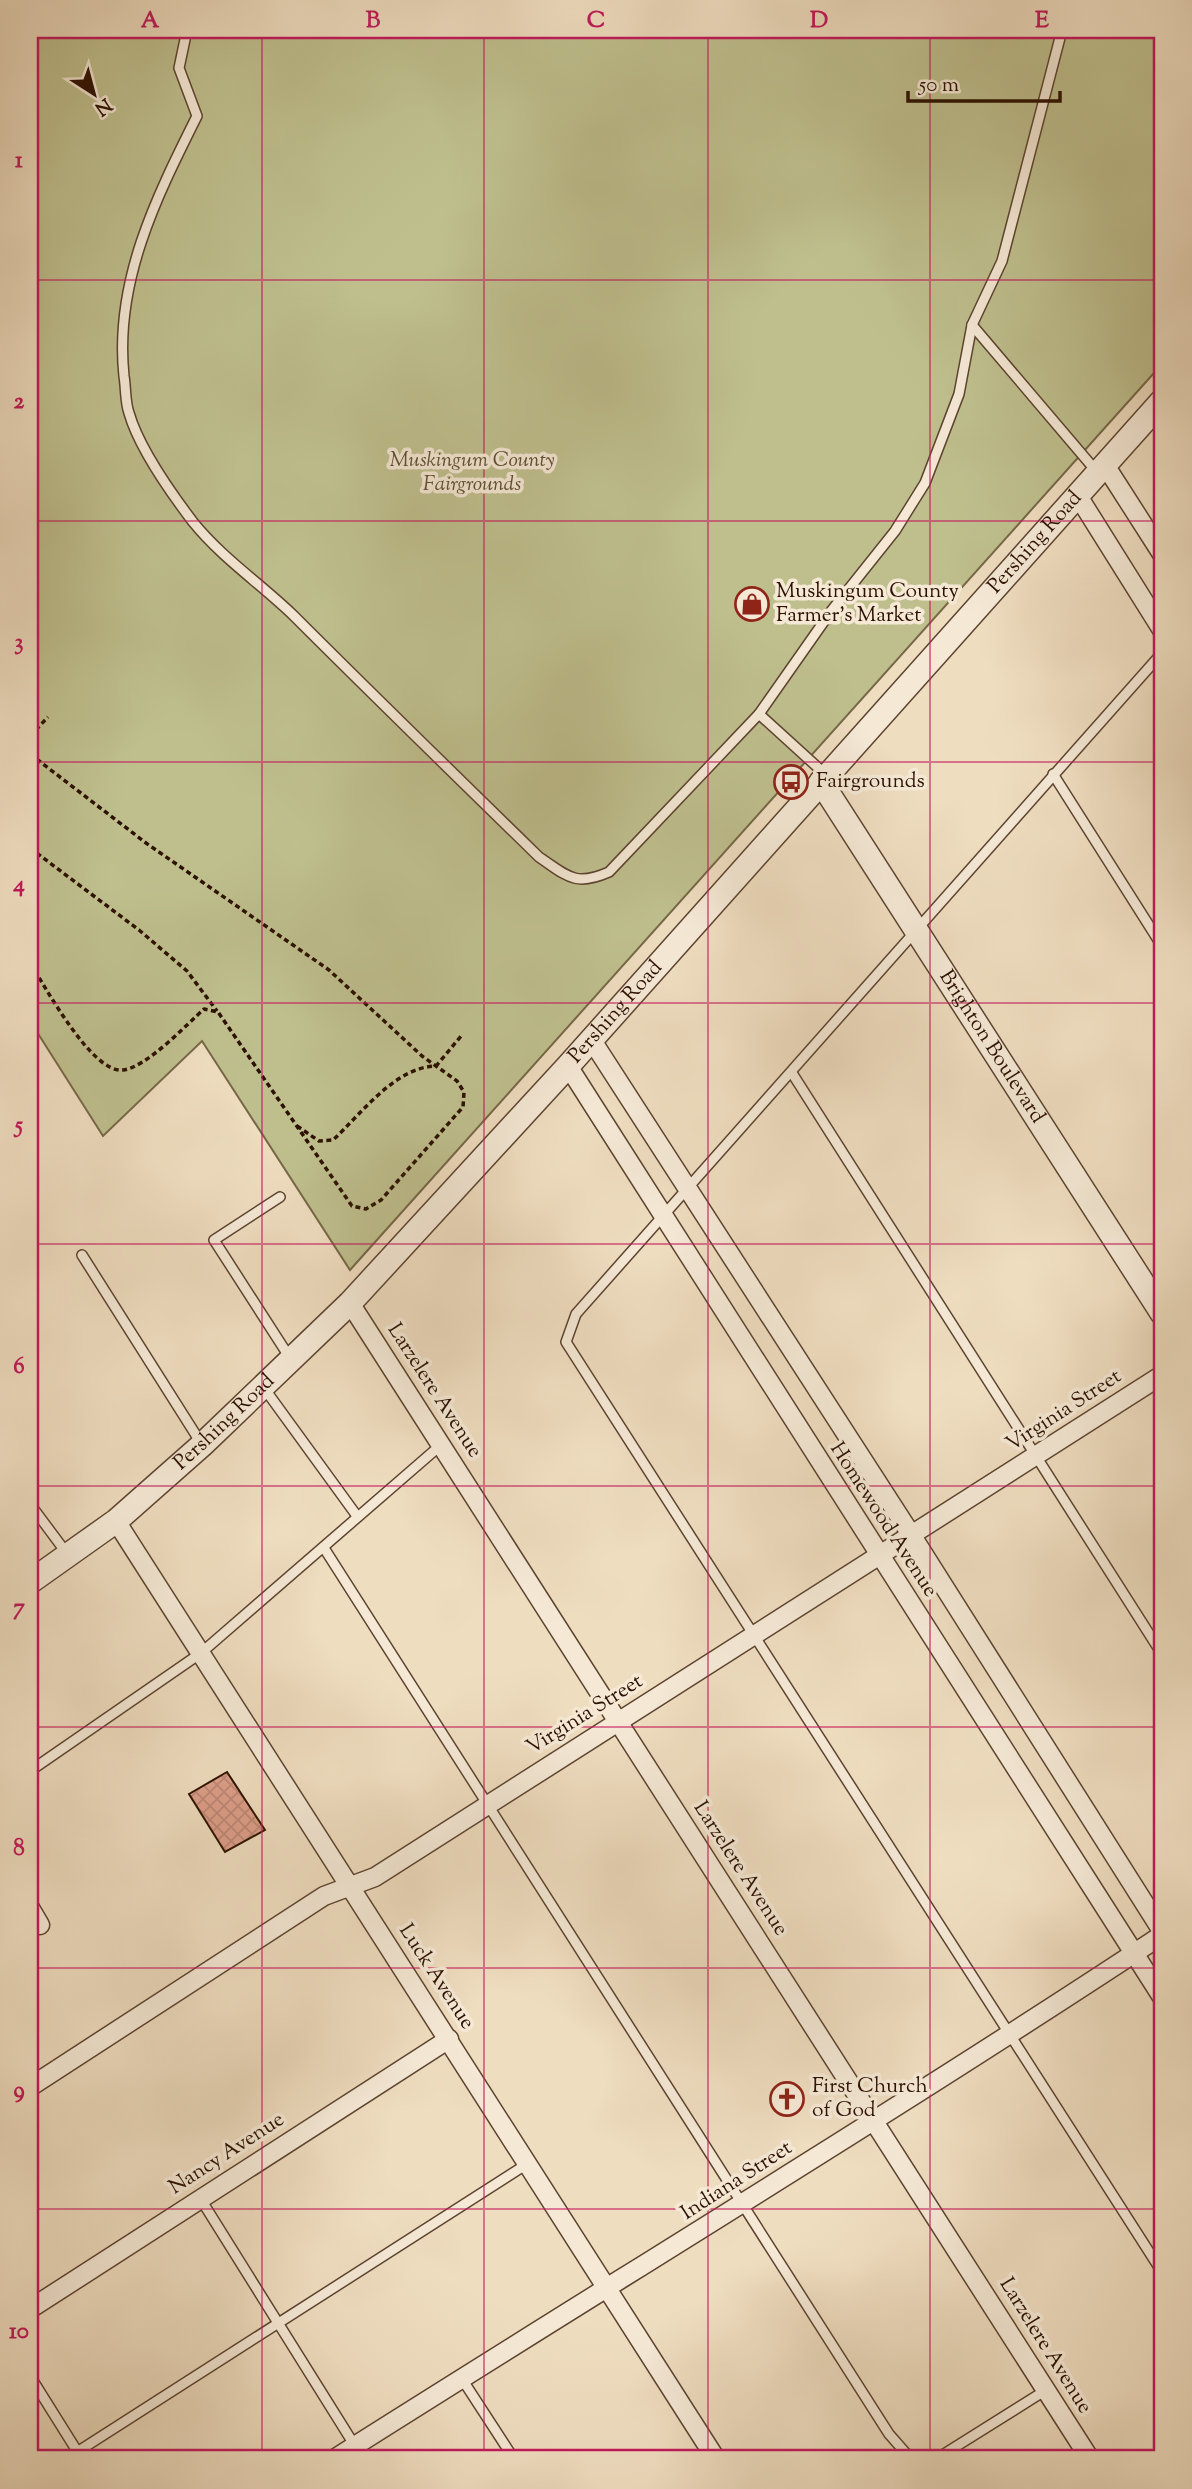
<svg xmlns="http://www.w3.org/2000/svg" width="1192" height="2489" viewBox="0 0 1192 2489" font-family="'Sorts Mill Goudy',serif">
<defs>
<pattern id="building-cross-hatch" width="8" height="8" patternUnits="userSpaceOnUse" patternTransform="scale(1.75)"><rect width="8" height="8" fill="#dd9e89"/><path d="M0 0l8 8M0 8l8-8" fill="none" stroke="#be8774"/></pattern>
</defs>
<rect width="100%" height="100%" fill="#efddc0"/>
<filter id="stains"><feTurbulence type="fractalNoise" baseFrequency=".00286" numOctaves="4"/><feColorMatrix values="0 0 0 0 .2 0 0 0 0 .09 0 0 0 0 .02 0 0 0 .5 -.17"/></filter>
<radialGradient id="worn" r=".72"><stop offset=".6" stop-color="#630" stop-opacity="0"/><stop offset="1" stop-color="#630" stop-opacity=".3"/></radialGradient>
<!-- park -->
<path fill="#bfbf8e" stroke="#766847" stroke-width="2" d="M47 30H1162V364L350 1270 202 1041 103 1136 30 1021V41Z"/>
<!-- building -->
<path fill="url(#building-cross-hatch)" stroke="#2c1100" stroke-width="2" d="M227 1772 265 1830 225 1852 189 1794Z"/>
<g fill="none" stroke-linecap="round" stroke-linejoin="round">
<!-- service casing -->
<g stroke="#5d4430" stroke-width="12">
<g id="service">
<path d="M187 30 179 68 197 116C156 198 114 282 124 376 126 388 125 402 129 413 139 448 171 493 193 522 222 558 261 584 294 616 375 697 457 777 539 857 567 876 575 887 609 872L759 714 832 610 895 531 925 483 959 394 972 325 1002 261 1062 30"/>
<path d="M972 325 1097 472"/>
<path d="M1162 653 576 1314 566 1342 1162 2272"/>
<path d="M759 714 825 774"/>
<path d="M1053 774 1162 946"/>
<path d="M792 1073 1162 1654"/>
<path d="M280 1197 214 1240 290 1358"/>
<path d="M82 1255 201 1443"/>
<path d="M264 1388 357 1516"/>
<path d="M30 1504 68 1555"/>
<path d="M324 1548 889 2434 911 2459"/>
<path d="M30 1771 201 1653 442 1444"/>
<path d="M200 2198 355 2446"/>
<path d="M30 2376 82 2459"/>
<path d="M462 2379 514 2459"/>
<path d="M77 2452 527 2164"/>
<path d="M936 2459 1046 2390"/>
</g>
</g>
<!-- minor casing -->
<g stroke="#5d4430" stroke-width="21">
<g id="minor">
<path d="M1105 465 1162 554"/>
<path d="M1078 496 1162 630"/>
<path d="M591 1039 912 1536 1162 1931"/>
<path d="M568 1066 1162 1997"/>
<path d="M350 1303 1090 2459"/>
<path d="M116 1521 716 2459"/>
<path d="M30 1908 40 1925"/>
<path d="M30 2087 324 1896 375 1877 1162 1375"/>
<path d="M30 2309 449 2039"/>
<path d="M334 2459C610 2284 889 2115 1162 1935"/>
</g>
</g>
<!-- tertiary casing -->
<g stroke="#5d4430" stroke-width="26">
<g id="tertiary">
<path id="s1" d="M821 782 1162 1313"/>
<path id="s2" d="M30 1582 116 1521 202 1445 350 1303 568 1066 1162 401"/>
</g>
</g>
<!-- path -->
<g stroke="#2c1100" stroke-width="3.5" stroke-dasharray="5 3.5" stroke-linecap="butt">
<path d="M30 736 48 717"/>
<path d="M30 754 146 843 329 970 422 1056 457 1081 464 1092 463 1107 381 1200 366 1209 352 1206 218 1012 204 1009C185 1026 147 1067 123 1070 92 1074 45 986 30 963"/>
<path d="M30 848 139 930 187 971 217 1011"/>
<path d="M297 1126 319 1141 333 1140C361 1114 395 1067 436 1066L462 1035"/>
</g>
<!-- service -->
<use href="#service" stroke="#f5e9d6" stroke-width="9"/>
<!-- minor -->
<use href="#minor" stroke="#f5e9d6" stroke-width="18"/>
<!-- tertiary -->
<use href="#tertiary" stroke="#f5e9d6" stroke-width="23"/>
</g>
<!-- grid -->
<path fill="none" stroke="#c2185b" stroke-width="2" stroke-opacity="0.55" d="M262 30V2459M484 30V2459M708 30V2459M930 30V2459M30 280H1162M30 521H1162M30 762H1162M30 1003H1162M30 1244H1162M30 1486H1162M30 1727H1162M30 1968H1162M30 2209H1162"/>
<!-- icons -->
<defs>
<g id="shop-ring" transform="scale(1.75)"><circle r="9.5" fill="#f5e9d6" stroke="#8f2418" stroke-width="1.5"/><path d="M-5-2.5h2.3a2.7 3.5 0 0 1 5.4 0H5L5.5 6h-11ZM-1.5-2.5h3a1.5 2.3 0 0 0-3 0Z" fill="#8f2418"/></g>
<g id="bus-ring" transform="scale(1.75)"><circle r="9.5" fill="#f5e9d6" stroke="#8f2418" stroke-width="1.5"/><path d="M-5-6H5V4H4V6H2V4H-2V6H-4V4H-5ZM-3.5-4V0h7V-4ZM-3.5 1.2v1.5H-2V1.2ZM2 1.2v1.5H3.5V1.2Z" fill="#8f2418"/></g>
<g id="church-ring" transform="scale(1.75)"><circle r="9.5" fill="#f5e9d6" stroke="#8f2418" stroke-width="1.5"/><path d="M-1.2-6h2.4v3.5h3.3v2.4h-3.3V6h-2.4V-.1h-3.3v-2.4h3.3Z" fill="#8f2418"/></g>
</defs>
<g fill-rule="evenodd">
<use href="#shop-ring" x="752" y="604"/>
<use href="#bus-ring" x="791" y="782"/>
<use href="#church-ring" x="787" y="2099"/>
</g>
<g text-anchor="middle" dominant-baseline="central" stroke-width="7" stroke-linejoin="round" paint-order="stroke">
<!-- park labels -->
<g font-size="21" font-style="italic" fill="#5f4e32" stroke="#f5e9d6">
<text x="472" y="461">Muskingum County<tspan x="472" dy="24">Fairgrounds</tspan></text>
</g>
<!-- street labels -->
<g font-size="21" fill="#2c1100" stroke="#f5e9d6">
<text stroke="none"><textPath href="#s2" startOffset="1449">Pershing Road</textPath></text>
<text stroke="none"><textPath href="#s2" startOffset="819">Pershing Road</textPath></text>
<text stroke="none"><textPath href="#s1" startOffset="315">Brighton Boulevard</textPath></text>
<text transform="translate(434 1391) rotate(57)">Larzelere Avenue</text>
<text transform="translate(1064 1411) rotate(-33)">Virginia Street</text>
<text stroke="none"><textPath href="#s2" startOffset="252">Pershing Road</textPath></text>
<text transform="translate(883 1520) rotate(57)">Homewood Avenue</text>
<text transform="translate(585 1715) rotate(-32)">Virginia Street</text>
<text transform="translate(740 1869) rotate(57)">Larzelere Avenue</text>
<text transform="translate(436 1977) rotate(57)">Luck Avenue</text>
<text transform="translate(227 2154) rotate(-33)">Nancy Avenue</text>
<text transform="translate(737 2181) rotate(-33)">Indiana Street</text>
<text transform="translate(1045 2346) rotate(58)">Larzelere Avenue</text>
</g>
<!-- poi labels -->
<g font-size="21" fill="#2c1100" stroke="#f5e9d6" text-anchor="start">
<text x="776" y="592">Muskingum County<tspan x="776" dy="24">Farmer's Market</tspan></text>
<text x="816" y="782">Fairgrounds</text>
<text x="812" y="2087">First Church<tspan x="812" dy="24">of God</tspan></text>
</g>
</g>
<!-- margin -->
<rect width="1192" height="2489" fill="none" stroke="#efddc0" stroke-width="77"/>
<!-- north arrow -->
<g transform="translate(94 94) rotate(144)" stroke="#f5e9d6" stroke-width="5" paint-order="stroke">
<path d="M0-5L12 26L0 18L-12 26Z" fill="#2c1100"/>
<text y="-10" font-size="19" font-weight="bold" text-anchor="middle" fill="#2c1100">N</text>
</g>
<!-- scale -->
<path d="M908 91v10h152v-10" fill="none" stroke="#2c1100" stroke-width="3.5"/>
<text x="919" y="91" font-size="21" fill="#2c1100" stroke="#f5e9d6" stroke-width="5" paint-order="stroke">50 m</text>
<rect x="38" y="38" width="1116" height="2412" fill="none" stroke="#c2185b" stroke-width="2.5"/>
<g font-size="23" text-anchor="middle" font-weight="bold" fill="#c2185b">
<text x="150" y="27">A</text>
<text x="373" y="27">B</text>
<text x="596" y="27">C</text>
<text x="819" y="27">D</text>
<text x="1042" y="27">E</text>
<text x="19" y="167">1</text>
<text x="19" y="408">2</text>
<text x="19" y="649">3</text>
<text x="19" y="891">4</text>
<text x="19" y="1132">5</text>
<text x="19" y="1373">6</text>
<text x="19" y="1614">7</text>
<text x="19" y="1855">8</text>
<text x="19" y="2097">9</text>
<text x="19" y="2338">10</text>
</g>
<rect width="100%" height="100%" filter="url(#stains)"/>
<rect width="100%" height="100%" fill="url(#worn)"/>
</svg>
